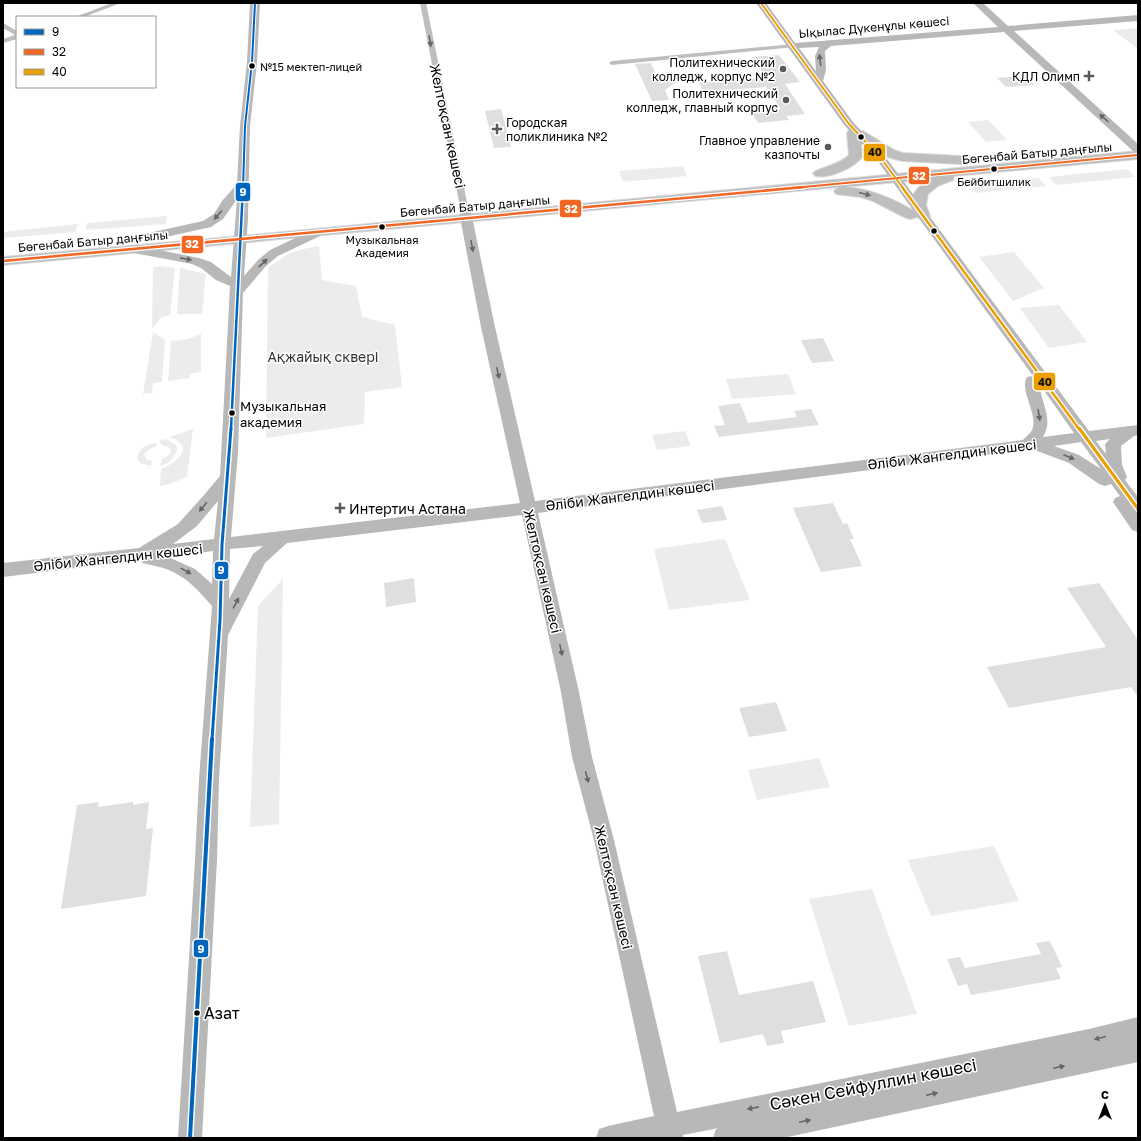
<svg xmlns="http://www.w3.org/2000/svg" width="1141" height="1141" viewBox="0 0 1141 1141" font-family="'Golos Text',sans-serif">
<rect width="100%" height="100%" fill="#fff"/>
<!-- green -->
<g fill="#ececec">
<path d="M1138 28V49L1113 30Z"/>
<path d="M988 120 1007 140 986 142 968 122Z"/>
<path d="M683 166 687 176 623 182 619 171Z"/>
<path d="M1127 169 1135 177 1056 185 1049 177Z"/>
<path d="M1039 178 1046 186 976 193 970 185Z"/>
<path d="M167 216 166 224 86 230 87 223Z"/>
<path d="M78 224 75 232 3 238V232Z"/>
<path d="M319 246 322 280 356 286 362 317 395 325 402 387 365 392 364 424 266 438 268 268C287 253 294 250 319 246Z"/>
<path d="M1014 252 1044 288 1013 301 979 257Z"/>
<path d="M161 266 175 268 170 315 162 317 152 328 153 267Z"/>
<path d="M180 268 206 274 202 314H177Z"/>
<path d="M1058 305H1059L1087 342 1049 348 1020 308Z"/>
<path d="M153 332 165 340 162 382 153 383 152 393 143 394Z"/>
<path d="M201 334V372L190 374V378L168 381 171 341 188 339Z"/>
<path d="M788 374 796 394 732 399 726 379Z"/>
<path d="M193 429 187 477 170 484 160 486 161 469C177 463 196 446 170 437Z"/>
<path d="M685 431 691 446 657 450 652 435Z"/>
<path d="M166 439 176 445 177 451 170 462 160 466 162 459 168 456 171 452 170 448 162 445 159 441Z"/>
<path d="M156 443 157 446 151 448 144 454 146 459 152 461 151 466 140 463 137 458C138 449 147 444 156 443Z"/>
<path d="M725 539 750 600 669 610 654 549Z"/>
<path d="M283 579 279 824 250 827 258 606Z"/>
<path d="M819 758 830 787 757 800 748 770Z"/>
<path d="M994 846 1019 901 931 916 908 860Z"/>
<path d="M872 889 917 1014 849 1026 809 899Z"/>
</g>
<!-- building -->
<g fill="#dfdfdf">
<path d="M779 55 800 82 785 84 805 114 786 116 789 120 758 123 751 112 781 109 766 87 704 92 699 83 766 77 752 57Z"/>
<path d="M651 63 657 77 668 72 683 77 665 90 669 100 652 101 635 64Z"/>
<path d="M1025 76 1035 85 1006 87 997 78Z"/>
<path d="M501 109 511 147 494 148 485 111Z"/>
<path d="M823 338 834 361 812 363 801 340Z"/>
<path d="M740 403 748 423 797 417 794 411 811 409 819 425 719 437 714 426 725 425 718 406Z"/>
<path d="M833 503 843 524 847 523 854 539H850L862 566 821 572 793 508Z"/>
<path d="M722 506 727 520 702 523 697 510Z"/>
<path d="M414 578 416 602 386 607 384 583Z"/>
<path d="M1099 583 1138 640V697L1131 687 1009 708 987 667 1106 647 1067 588Z"/>
<path d="M776 702 787 731 749 737 739 708Z"/>
<path d="M99 802 98 807 133 802V805L149 802 146 829 153 828 146 896 61 909 77 805Z"/>
<path d="M1050 941 1062 967 1056 968 1061 979 971 995 967 984 958 986 947 959 960 957 965 968 1041 954 1036 943Z"/>
<path d="M727 951 739 995 813 981 826 1022 781 1031 784 1043 767 1046 763 1034 720 1043 698 956Z"/>
</g>
<g fill="none" stroke-linecap="round" stroke-linejoin="round">
<!-- primary casing -->
<g stroke="#dbdbdb" stroke-width="2">
<g id="primary">
<path d="M853 130 863 131 894 150 903 153 961 156 966 157 968 160 966 163 961 164 902 161 884 156 860 141 863 156C854 168 830 179 815 176L813 173C817 168 840 165 849 155L847 134 848 131Z"/>
<path d="M1138 151V159L954 176 953 180 938 186 928 194 926 205 930 216 928 219 923 220 917 217 911 219 906 218 873 201 860 197 836 194 834 191 839 187 3 265V257L241 236ZM931 179C918 185 908 196 914 211 892 198 869 188 843 187Z"/>
</g>
</g>
<!-- street -->
<g fill="#bebebe" fill-rule="evenodd">
<path d="M112 3H121L84 17H75Z"/>
<path d="M420 3H426L468 207 464 210 460 207Z"/>
<path d="M3 23 17 31V39L3 43V39L15 35 3 28Z"/>
<path d="M793 44 796 46 795 47 612 65 609 63 612 61Z"/>
</g>
<!-- secondary -->
<path fill="#b8b8b8" fill-rule="evenodd" d="M250 3H260L257 62 250 126 248 219 244 276 258 260 270 250 312 230H320L322 233 320 236 278 256 266 266 243 293 238 452 231 537 520 503 481 327 458 207 460 204H468L470 207 495 327 535 501 1023 440C1026 436 1032 433 1033 427 1037 413 1019 389 1027 377L1033 376 879 163 845 126 756 3H766L795 43 998 27 973 3H983L1008 26 1138 15V21L1014 31 1138 144V153L1134 152 1004 32 831 46 825 51 826 70 823 81 853 122 887 159 1089 431 1138 425V435L1134 436 1121 446 1122 465 1127 477 1125 480 1138 497V532L1132 530 1113 502 1115 498 1120 496 1111 484 1105 486 1099 484 1069 463 1032 449 538 513 579 692 592 757 614 840 677 1112 1089 1029 1138 1017V1062L783 1138H713L716 1129 719 1128 683 1135V1138H596L599 1129 608 1126 654 1116 594 840 572 757 561 692 522 515 287 543 265 563 228 635 219 779 217 860 202 1138H178L195 860 199 779 212 606C199 591 186 576 166 569 158 566 150 565 142 563L141 560 3 577V563L139 548 178 524 204 495 220 476 230 286 216 280 201 268 192 264 134 253 130 252 128 249 130 246 134 245 199 258 211 262 231 277 237 199 223 219 211 227 148 241 144 240 142 237 144 234 203 221 214 214 222 201 237 184 240 126 247 62ZM819 47 815 56 816 71 799 48ZM1040 385 1074 433 1043 437C1054 419 1041 404 1040 385ZM1110 439 1105 444 1106 454 1096 441ZM1081 442 1101 469 1079 455 1054 446ZM218 501 214 539 173 544 197 526ZM263 546 253 554 229 599 230 549ZM213 551 212 584 195 569 168 557Z"/>
<!-- primary -->
<use href="#primary" fill="#bebebe" fill-rule="evenodd"/>
<!-- bus-1-far3 casing -->
<g stroke="#fff" stroke-width="4">
<path id="bus-1-far3" d="M243 188 245 126 252 62 255 3"/>
</g>
<!-- bus-1-far2 casing -->
<g stroke="#fff" stroke-width="5">
<path id="bus-1-far2" d="M231 429 243 187"/>
</g>
<!-- bus-1-far1 casing -->
<g stroke="#fff" stroke-width="6">
<path id="bus-1-far1" d="M212 740 220 620 222 545 231 428"/>
</g>
<!-- bus-1 casing -->
<g stroke="#fff" stroke-width="7">
<path id="bus-1" d="M190 1138 212 739"/>
</g>
<!-- bus-2-far1 casing -->
<g stroke="#fff" stroke-width="4">
<path id="bus-2-far1" d="M793 188 1138 155"/>
</g>
<!-- bus-2 casing -->
<g stroke="#fff" stroke-width="5">
<path id="bus-2" d="M3 261 804 187"/>
</g>
<!-- bus-3-far2 casing -->
<g stroke="#fff" stroke-width="4">
<path id="bus-3-far2" d="M761 3 849 124 883 161 903 188"/>
</g>
<!-- bus-3-far1 casing -->
<g stroke="#fff" stroke-width="5">
<path id="bus-3-far1" d="M902 187 1079 429"/>
</g>
<!-- bus-3 casing -->
<g stroke="#fff" stroke-width="6">
<path id="bus-3" d="M1079 428 1138 509"/>
</g>
<!-- bus-1-far3 -->
<use href="#bus-1-far3" stroke="#0065bd" stroke-width="2"/>
<!-- bus-1-far2 -->
<use href="#bus-1-far2" stroke="#0065bd" stroke-width="2.5"/>
<!-- bus-1-far1 -->
<use href="#bus-1-far1" stroke="#0065bd" stroke-width="3"/>
<!-- bus-1 -->
<use href="#bus-1" stroke="#0065bd" stroke-width="4"/>
<!-- bus-2-far1 -->
<use href="#bus-2-far1" stroke="#f26522" stroke-width="2"/>
<!-- bus-2 -->
<use href="#bus-2" stroke="#f26522" stroke-width="2.5"/>
<!-- bus-3-far2 -->
<use href="#bus-3-far2" stroke="#eb9e00" stroke-width="2"/>
<!-- bus-3-far1 -->
<use href="#bus-3-far1" stroke="#eb9e00" stroke-width="2.5"/>
<!-- bus-3 -->
<use href="#bus-3" stroke="#eb9e00" stroke-width="3"/>
</g>
<!-- one-way arrows -->
<defs><path id="oneway-solid" d="M-6-.8H1V-3.2L6.5 0L1 3.2V.8H-6Z"/></defs>
<g fill="#686868">
<use href="#oneway-solid" transform="translate(430 41) rotate(80)"/>
<use href="#oneway-solid" transform="translate(865 194) rotate(15)"/>
</g>
<g fill="#656565">
<use href="#oneway-solid" transform="translate(820 60) rotate(-98)"/>
<use href="#oneway-solid" transform="translate(1104 118) rotate(-138)"/>
<use href="#oneway-solid" transform="translate(218 215) rotate(131)"/>
<use href="#oneway-solid" transform="translate(472 246) rotate(79)"/>
<use href="#oneway-solid" transform="translate(186 259) rotate(11)"/>
<use href="#oneway-solid" transform="translate(263 263) rotate(-43)"/>
<use href="#oneway-solid" transform="translate(498 373) rotate(77)"/>
<use href="#oneway-solid" transform="translate(1039 415) rotate(81)"/>
<use href="#oneway-solid" transform="translate(1069 457) rotate(23)"/>
<use href="#oneway-solid" transform="translate(203 507) rotate(129)"/>
<use href="#oneway-solid" transform="translate(186 571) rotate(29)"/>
<use href="#oneway-solid" transform="translate(236 603) rotate(-62)"/>
<use href="#oneway-solid" transform="translate(561 650) rotate(78)"/>
<use href="#oneway-solid" transform="translate(587 777) rotate(75)"/>
<use href="#oneway-solid" transform="translate(1100 1038) rotate(166)"/>
<use href="#oneway-solid" transform="translate(1059 1067) rotate(-12)"/>
<use href="#oneway-solid" transform="translate(932 1094) rotate(-12)"/>
<use href="#oneway-solid" transform="translate(753 1108) rotate(169)"/>
<use href="#oneway-solid" transform="translate(805 1121) rotate(-12)"/>
</g>
<!-- markers -->
<g fill="#000" stroke="#fff" stroke-width="1.5">
<circle cx="252" cy="66" r="3.5"/>
<circle cx="861" cy="137" r="3.5"/>
<circle cx="994" cy="169" r="3.5"/>
<circle cx="382" cy="227" r="3.5"/>
<circle cx="934" cy="231" r="3.5"/>
<circle cx="232" cy="413" r="3.5"/>
<circle cx="197" cy="1013" r="3.5"/>
</g>
<g fill="#595959" stroke="#fff" stroke-width="1.5">
<circle cx="783" cy="69" r="4"/>
<path d="M1087 70h4v4h4v4h-4v4h-4v-4h-4v-4h4z"/>
<circle cx="786" cy="100" r="4"/>
<path d="M495 123h4v4h4v4h-4v4h-4v-4h-4v-4h4z"/>
<circle cx="828" cy="147" r="4"/>
<path d="M338 502h4v4h4v4h-4v4h-4v-4h-4v-4h4z"/>
</g>
<g text-anchor="middle" dominant-baseline="central" stroke-width="3" stroke-linejoin="round" paint-order="stroke">
<!-- far-bus labels -->
<g font-size="11" fill="#000" stroke="#fff">
<text x="260" y="66" text-anchor="start">№15 мектеп-лицей</text>
<text x="994" y="181">Бейбитшилик</text>
<text x="382" y="239">Музыкальная<tspan x="382" dy="13">Академия</tspan></text>
</g>
<!-- far-street labels -->
<g font-size="12" fill="#000" stroke="#fff">
<text transform="translate(874 27) rotate(-5)">Ықылас Дүкенұлы көшесі</text>
<text transform="translate(1037 153) rotate(-5)">Бөгенбай Батыр даңғылы</text>
<text transform="translate(475 206) rotate(-5)">Бөгенбай Батыр даңғылы</text>
<text transform="translate(93 241) rotate(-5)">Бөгенбай Батыр даңғылы</text>
</g>
<!-- far-poi labels -->
<g font-size="12" fill="#000" stroke="#fff" text-anchor="end">
<text x="775" y="62">Политехнический<tspan x="775" dy="14">колледж, корпус №2</tspan></text>
<text x="1080" y="76">КДЛ Олимп</text>
<text x="778" y="93">Политехнический<tspan x="778" dy="14">колледж, главный корпус</tspan></text>
<text x="506" y="122" text-anchor="start">Городская<tspan x="506" dy="14">поликлиника №2</tspan></text>
<text x="820" y="140">Главное управление<tspan x="820" dy="14">казпочты</tspan></text>
</g>
<!-- bus labels -->
<g font-size="13" fill="#000" stroke="#fff" text-anchor="start">
<text x="240" y="406">Музыкальная<tspan x="240" dy="16">академия</tspan></text>
</g>
<!-- street labels -->
<g font-size="14" fill="#000" stroke="#fff">
<text transform="translate(448 126) rotate(78)">Желтоқсан көшесі</text>
<text transform="translate(952 454) rotate(-7)">Әліби Жангелдин көшесі</text>
<text transform="translate(630 495) rotate(-7)">Әліби Жангелдин көшесі</text>
<text transform="translate(118 557) rotate(-6)">Әліби Жангелдин көшесі</text>
<text transform="translate(543 571) rotate(77)">Желтоқсан көшесі</text>
<text transform="translate(614 887) rotate(77)">Желтоқсан көшесі</text>
</g>
<!-- park labels -->
<g font-size="14" fill="#333" stroke="#fff">
<text x="323" y="356">Ақжайық сквері</text>
</g>
<!-- poi labels -->
<g font-size="14" fill="#000" stroke="#fff" text-anchor="start">
<text x="349" y="508">Интертич Астана</text>
</g>
<!-- near-bus labels -->
<g font-size="16" fill="#000" stroke="#fff" text-anchor="start">
<text x="204" y="1013">Азат</text>
</g>
<!-- near-street labels -->
<g font-size="17" fill="#000" stroke="#fff">
<text transform="translate(873 1084) rotate(-11)">Сәкен Сейфуллин көшесі</text>
</g>
</g>
<g stroke="#fff" stroke-width="1.5">
<rect x="863" y="143" width="23" height="19" rx="4" fill="#eb9e00"/>
<rect x="908" y="166" width="22" height="19" rx="4" fill="#f26522"/>
<rect x="235" y="182" width="16" height="20" rx="4" fill="#0065bd"/>
<rect x="559" y="199" width="23" height="19" rx="4" fill="#f26522"/>
<rect x="181" y="235" width="23" height="19" rx="4" fill="#f26522"/>
<rect x="1033" y="372" width="23" height="19" rx="4" fill="#eb9e00"/>
<rect x="214" y="561" width="15" height="19" rx="4" fill="#0065bd"/>
<rect x="193" y="939" width="16" height="19" rx="4" fill="#0065bd"/>
</g>
<g font-size="11" text-anchor="middle" font-weight="bold" fill="#fff">
<text x="919" y="180">32</text>
<text x="243" y="196">9</text>
<text x="571" y="213">32</text>
<text x="192" y="248">32</text>
<text x="221" y="574">9</text>
<text x="201" y="953">9</text>
</g>
<g font-size="11" text-anchor="middle" font-weight="bold" fill="#111">
<text x="875" y="156">40</text>
<text x="1045" y="386">40</text>
</g>
<!-- border -->
<rect width="1141" height="1141" fill="none" stroke="#000000" stroke-width="8"/>
<!-- legend -->
<rect x="16" y="16" width="140" height="72" fill="#ffffff" stroke="#999999"/>
<rect x="24" y="29" width="20" height="6" fill="#0065bd" stroke="#999999"/>
<text x="52" y="36" font-size="12" fill="#000000">9</text>
<rect x="24" y="49" width="20" height="6" fill="#f26522" stroke="#999999"/>
<text x="52" y="56" font-size="12" fill="#000000">32</text>
<rect x="24" y="69" width="20" height="6" fill="#eb9e00" stroke="#999999"/>
<text x="52" y="76" font-size="12" fill="#000000">40</text>
<!-- north arrow -->
<g transform="translate(1105 1105)" stroke="#ffffff" stroke-width="3" paint-order="stroke">
<path d="M0-3L7 15L0 10L-7 15Z" fill="#000000"/>
<text y="-6" font-size="11" font-weight="bold" text-anchor="middle" fill="#000000">С</text>
</g>
</svg>
